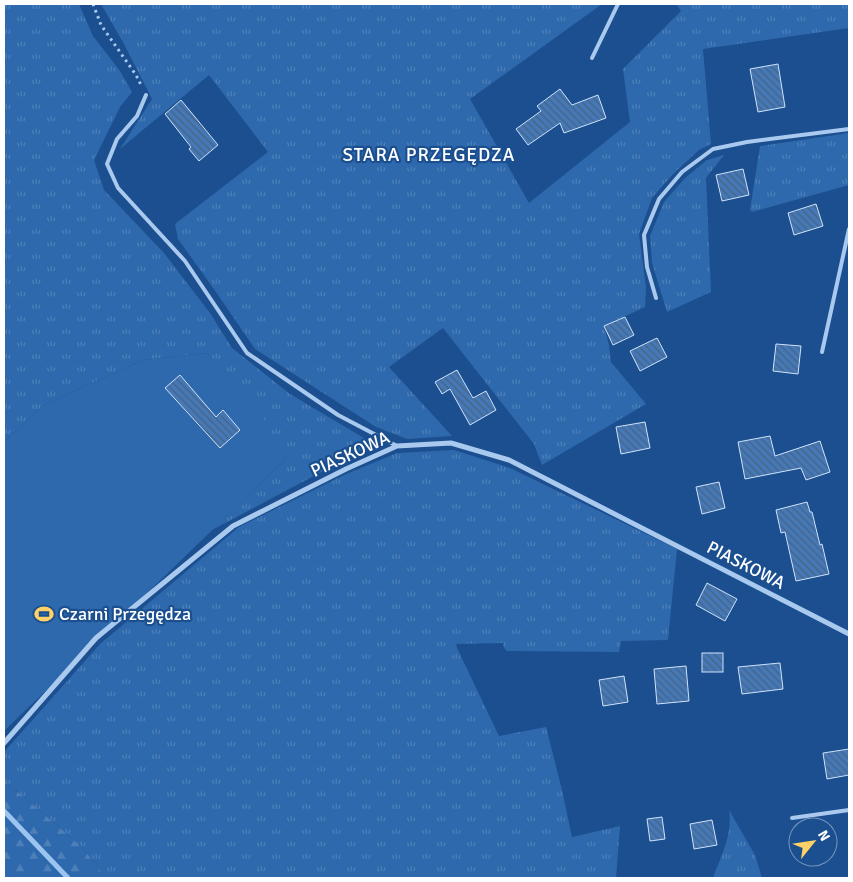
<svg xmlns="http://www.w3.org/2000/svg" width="853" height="882" viewBox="0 0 853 882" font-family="Signika,sans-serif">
<defs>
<pattern id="grass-tufts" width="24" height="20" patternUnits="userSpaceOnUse" patternTransform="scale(1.25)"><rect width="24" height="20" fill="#2e69ad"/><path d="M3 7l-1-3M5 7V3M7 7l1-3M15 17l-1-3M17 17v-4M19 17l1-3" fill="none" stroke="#4d80b9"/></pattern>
<pattern id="forest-firs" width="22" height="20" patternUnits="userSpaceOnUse" patternTransform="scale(1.25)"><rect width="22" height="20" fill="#2e69ad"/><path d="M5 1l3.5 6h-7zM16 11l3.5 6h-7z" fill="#4d80b9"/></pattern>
<pattern id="building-back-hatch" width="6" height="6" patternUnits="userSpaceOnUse" patternTransform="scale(1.25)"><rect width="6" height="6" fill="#4478b7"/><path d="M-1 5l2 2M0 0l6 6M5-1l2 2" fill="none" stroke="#486282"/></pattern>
</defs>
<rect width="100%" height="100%" fill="#1b4f8f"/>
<!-- grass -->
<g fill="url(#grass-tufts)">
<path d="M4 4H79L93 36 120 71 132 92 120 107 94 160 104 190 164 253 210 313 232 348 290 394 374 444 212 530 286 459 207 353 143 360 44 405 4 442Z"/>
<path d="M101 4 284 5 285 4H602L470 99 529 203 630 122 623 69 681 11 676 4H849V28L703 49 711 144 699 150 673 174 652 198 639 234 646 288 645 307 604 326 609 345 611 362 646 404 542 465 534 444 443 328 389 367 452 436 407 439 376 427 255 349 216 292 178 239 175 224 268 152 209 75 120 149 152 99 124 44Z"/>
<path d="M849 133V185L752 212 750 210 760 146Z"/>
<path d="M724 155 706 178 711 292 667 312 652 263 650 236 664 202 685 178 707 160Z"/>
<path d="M454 450 510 468 677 549 668 640 621 641 619 652 507 651 504 648 503 643 456 644 457 648 499 736 546 727 562 790 572 837 620 826 616 878H106L82 847 4 780V752L100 644 239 527 344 475 397 453Z"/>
<path d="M729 810 755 855 762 878H713C721 856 733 834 729 810Z"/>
</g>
<!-- forest -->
<path fill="url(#forest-firs)" d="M4 780 82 847 106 878H4Z"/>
<!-- pitch -->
<path fill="#2e69ad" d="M207 353 259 410 286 459 4 731V442L44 405 143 360Z"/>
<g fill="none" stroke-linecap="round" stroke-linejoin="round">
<!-- stream -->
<path stroke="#9cc4f0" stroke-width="5" d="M4 811 68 878"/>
</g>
<!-- building -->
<g fill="url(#building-back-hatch)" stroke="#cfe3fa">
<path d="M778 64 785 107 758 112 750 69Z"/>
<path d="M560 89 572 105 598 95 606 118 564 133 560 123 528 145 516 129 541 111 537 106Z"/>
<path d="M181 100 218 145 199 161 189 149 191 147 165 114Z"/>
<path d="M743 169 749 195 722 201 716 175Z"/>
<path d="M816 204 823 226 794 235 788 213Z"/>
<path d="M625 317 634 335 613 345 604 326Z"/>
<path d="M657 338 667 357 640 371 630 351Z"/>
<path d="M776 344 801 346 798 374 773 371Z"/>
<path d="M457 370 473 398 486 391 496 410 470 425 450 389 442 394 435 382Z"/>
<path d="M180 375 216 417 223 410 240 430 220 448 165 388Z"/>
<path d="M645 422 650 448 621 454 616 427Z"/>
<path d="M770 436 775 456 820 441 830 472 806 480 801 468 745 479 738 442Z"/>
<path d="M719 482 725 508 702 514 696 487Z"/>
<path d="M807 502 810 512H812L820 545 822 544 829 574 796 581 785 532 781 533 776 510Z"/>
<path d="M707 583 737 599 725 621 696 605Z"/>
<rect x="702" y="653" width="21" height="19"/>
<path d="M780 663 783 689 742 694 738 667Z"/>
<path d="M686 666 689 701 657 704 654 669Z"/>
<path d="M624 676 628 702 603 706 599 680Z"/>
<path d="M849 749V775L827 779 823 753Z"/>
<path d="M662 817 665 839 650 841 647 819Z"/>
<path d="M712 820 717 845 694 849 690 824Z"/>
</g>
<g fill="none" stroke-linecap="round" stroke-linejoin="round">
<!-- path -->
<path stroke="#a9c9ee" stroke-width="3" stroke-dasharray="2.5 4" stroke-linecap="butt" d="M93 4 101 25 136 75 142 87"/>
<!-- lane -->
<g stroke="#a9c9ee" stroke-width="4">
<path d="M592 58 618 4"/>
<path d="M146 95 137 116 117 139 107 164 118 188 185 261 247 353 338 415 397 446"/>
<path d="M656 298 647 267 644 235 659 199 682 172 713 149 747 142 849 129"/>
<path d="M822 352 849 229"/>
<path d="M792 818 849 810"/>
</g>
<!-- street -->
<path stroke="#a9c9ee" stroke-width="5" d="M4 743 96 638 233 526 346 469 397 446 451 443 509 460 849 634"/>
</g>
<!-- icons -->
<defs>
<g id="stadium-bare" transform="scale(1.5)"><path d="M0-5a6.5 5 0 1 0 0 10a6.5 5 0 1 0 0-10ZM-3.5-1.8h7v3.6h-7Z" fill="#ffd166" stroke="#1b4f8f" stroke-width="2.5" paint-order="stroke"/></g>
</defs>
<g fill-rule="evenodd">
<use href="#stadium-bare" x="44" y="614"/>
</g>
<g text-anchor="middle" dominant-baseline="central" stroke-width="4.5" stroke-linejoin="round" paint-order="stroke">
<!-- street labels -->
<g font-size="18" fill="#fff" stroke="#1b4f8f">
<text transform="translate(350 454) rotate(-25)">PIASKOWA</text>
<text transform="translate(746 565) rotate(27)">PIASKOWA</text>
</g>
<!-- poi labels -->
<g font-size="18" fill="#fff" stroke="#1b4f8f" text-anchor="start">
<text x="59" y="614">Czarni Przegędza</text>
</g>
<!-- neighbourhood labels -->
<g font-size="19" letter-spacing="1" fill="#fff" stroke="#1b4f8f">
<text x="429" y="155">STARA PRZEGĘDZA</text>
</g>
</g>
<!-- border -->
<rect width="853" height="882" fill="none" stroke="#ffffff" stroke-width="10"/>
<!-- north arrow -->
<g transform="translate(813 842) rotate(60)"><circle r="24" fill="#1b4f8f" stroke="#7695bc"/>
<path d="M0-4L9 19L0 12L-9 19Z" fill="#ffd166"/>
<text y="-8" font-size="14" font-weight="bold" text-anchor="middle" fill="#ffffff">N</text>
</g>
</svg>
